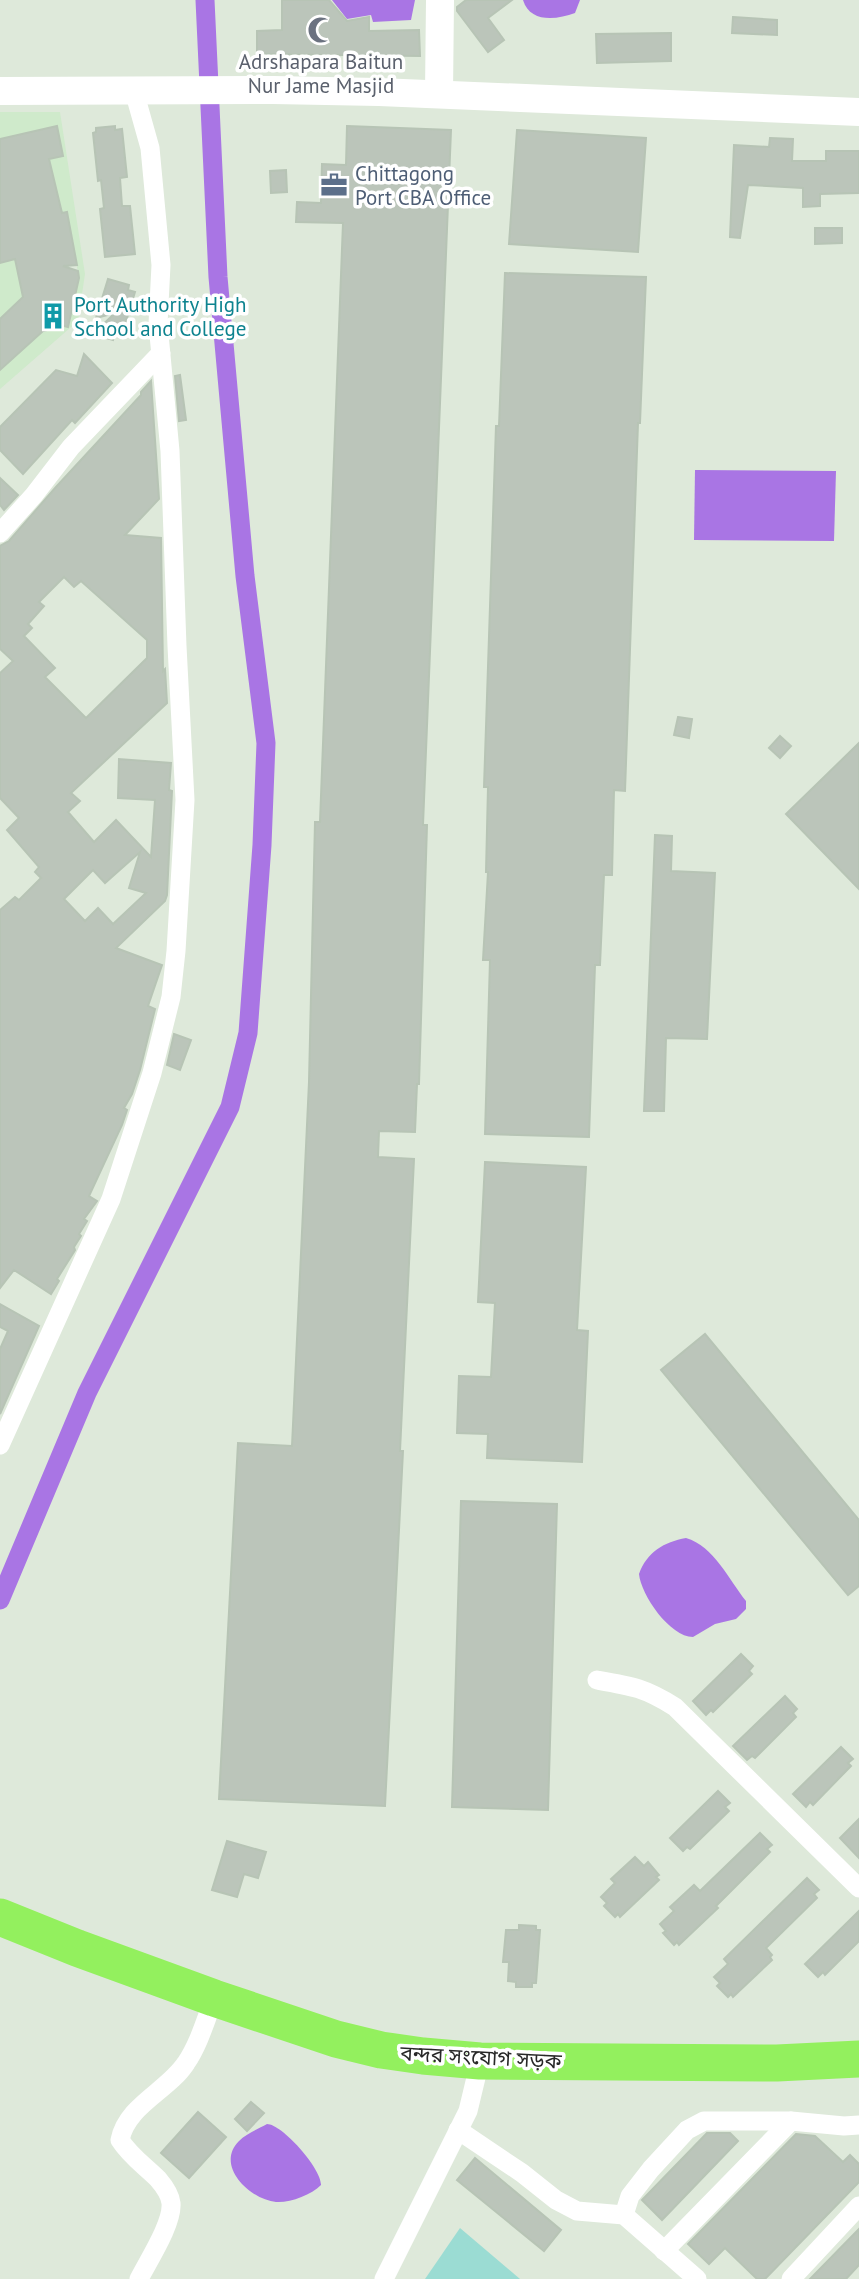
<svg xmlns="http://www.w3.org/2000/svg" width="859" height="2279" viewBox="0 0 859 2279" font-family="'PT Sans','Noto Sans Bengali',sans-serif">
<rect width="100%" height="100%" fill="#dee9da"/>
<!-- education -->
<path fill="#cfeacb" d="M0 112H60L85 274 78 321 0 389V370L35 338 41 328 48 330 69 325 79 278 75 256 17 267 24 300 21 299 0 319V258L1 262 74 245 67 213H62L49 159 63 155 57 126 0 139Z"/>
<!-- green -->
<path fill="#9bdcd3" d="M460 2228 520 2279H425Z"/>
<!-- water -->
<g fill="#a975e4">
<path d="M332 0H415L411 20 373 22 371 15 347 19Z"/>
<path d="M523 0H580L575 13C556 20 530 23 523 0Z"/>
<path d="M695 470 836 471 834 541 694 540Z"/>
<path d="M686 1538C714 1546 729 1580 746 1601V1609L736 1619 715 1624 693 1637C670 1637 641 1595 639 1574 647 1552 664 1542 686 1538Z"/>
<path d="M267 2124C282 2124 322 2169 321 2185 311 2195 290 2203 276 2202 251 2200 214 2166 239 2141 246 2134 258 2129 267 2124Z"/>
</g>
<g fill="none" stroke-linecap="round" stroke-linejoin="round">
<!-- canal -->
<path stroke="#a975e4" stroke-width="19" d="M0 1600 87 1393 230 1107 248 1033 262 845 266 743 245 576 218 277 205 0"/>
</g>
<!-- building -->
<g fill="#bbc5ba" stroke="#b7c4b5" stroke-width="2" fill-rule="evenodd">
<path d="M282 0H329L347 21 369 17V31L419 30 420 56 257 54V31L282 30Z"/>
<path d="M466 0H512L488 18 504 40 488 52 457 11V7Z"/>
<path d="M733 17 777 20V35L732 33Z"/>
<path d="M671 33V61L597 63 596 34Z"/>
<path d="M57 126 63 156 49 159 62 213 67 212 77 265 63 266 78 271 79 278 68 327 56 324 60 327 43 331 0 370V319L23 297 15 259 0 263V139Z"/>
<path d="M115 126V130L122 129 127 177 120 178 122 206H130L135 254 105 257 100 209 104 208 101 180 98 181 93 133 96 132V128Z"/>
<path d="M347 126 451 130 423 825H427L419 1084H417L415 1132 379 1131 378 1157 414 1159 400 1451H403L385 1806 219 1799 238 1443 292 1446 309 1082 315 822H320L343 223 296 222 297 202 321 203 322 164 346 165Z"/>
<path d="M517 130 646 138 638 252 509 244Z"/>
<path d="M770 138 793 139 792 161H826V151H859V193L820 194V206L803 207V188L748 185 740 238 730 237 734 145 769 147Z"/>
<path d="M286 170 287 192 271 193 270 171Z"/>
<path d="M815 228H842V243L815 244Z"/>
<path d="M505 273 646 277 640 423H638L625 791 614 790 612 875H604L600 965H595L589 1137 485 1134 490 960H483L488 872H486L488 787H484L496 426H499Z"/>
<path d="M108 279 129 285 128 290 135 292 121 338 114 336 113 340 93 334 115 313 96 318Z"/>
<path d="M84 354 112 383 75 423 72 420 23 474 0 450V427L56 370 77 376Z"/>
<path d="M180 375 186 420 179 421 175 376Z"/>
<path d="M151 381 159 499 125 535 161 538 163 671 165 669 167 703 71 793 80 801 68 812 94 842 116 820 151 857 155 800 118 798 119 759 171 763 169 790 172 791 167 895 165 901 116 948 162 965 148 1006 155 1009 140 1070 132 1094 124 1108 127 1110 122 1125 89 1196 97 1201 84 1219 87 1221 79 1234 81 1236 74 1247 75 1250 57 1279 59 1281 51 1294 14 1270 0 1288V910L15 897 19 900 41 878 35 872 39 867 7 830 19 818 0 798V673L13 661 0 649V546L9 541 56 487 141 395V392ZM64 577 74 587 81 581 147 640V658L86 718 45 677 55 668 24 636 32 628 28 624 44 606 39 602ZM140 852 129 888 146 893 113 924 98 908 85 921 64 899 93 870 105 883Z"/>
<path d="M0 478 18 495 4 510 0 505Z"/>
<path d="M678 717 692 719 689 738 674 735Z"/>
<path d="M780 736 791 746 780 758 769 748Z"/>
<path d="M859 743V889L786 814Z"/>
<path d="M655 835 672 836 671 871 715 873 707 1039 666 1038 664 1111H644Z"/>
<path d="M174 1034 191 1040 180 1070 167 1065Z"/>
<path d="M485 1162 586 1167 577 1330 588 1331 582 1462 487 1458 488 1434 457 1433 459 1376 491 1377 495 1303 478 1302Z"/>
<path d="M0 1304 39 1326 0 1414V1349L8 1331 0 1327Z"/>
<path d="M705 1334 859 1520V1586L848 1595 661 1370Z"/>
<path d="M461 1501 557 1504 548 1810 452 1807Z"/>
<path d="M741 1654 753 1666 749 1671 752 1674 713 1712 711 1710 706 1715 693 1701Z"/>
<path d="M785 1696 797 1709 793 1713 796 1717 755 1758 752 1756 747 1760 733 1746Z"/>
<path d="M841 1747 853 1759 848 1763 851 1766 813 1805 810 1802 806 1807 793 1794Z"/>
<path d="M718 1791 730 1803 725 1807 729 1811 690 1849 687 1847 683 1851 670 1838Z"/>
<path d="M859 1819V1858L840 1838Z"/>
<path d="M760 1833 772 1845 767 1849 770 1852 716 1906 718 1908 679 1945 677 1942 674 1945 663 1933 666 1931 660 1924 674 1911 670 1907 694 1885 700 1891Z"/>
<path d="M227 1841 266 1852 258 1878 244 1874 237 1897 212 1890Z"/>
<path d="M635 1857 644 1866 648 1862 659 1875 656 1877 659 1880 620 1917 618 1914 615 1917 604 1906 607 1903 601 1897 615 1883 611 1879Z"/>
<path d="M807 1878 819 1890 814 1894 817 1898 766 1948 772 1955 770 1957 772 1960 733 1997 731 1994 728 1997 717 1986 720 1983 714 1977 728 1964 724 1959Z"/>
<path d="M859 1911V1941L825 1975 823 1972 818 1977 805 1964Z"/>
<path d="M519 1925 536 1926V1930H540L536 1983H532V1987H516V1982L508 1981 509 1962H503L506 1930H519Z"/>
<path d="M251 2102 264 2113 247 2131 235 2119Z"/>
<path d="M198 2112 226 2137 189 2178 161 2153Z"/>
<path d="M707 2133H730L738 2141 662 2220 642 2200Z"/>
<path d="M796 2134 815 2136 843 2162 850 2155 859 2164V2182L765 2279H757L725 2248 709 2264 688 2244Z"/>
<path d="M475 2158 561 2230 544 2251 457 2180Z"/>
<path d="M859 2229V2265L846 2279H810Z"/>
</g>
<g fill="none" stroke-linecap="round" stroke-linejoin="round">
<!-- street -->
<g stroke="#fff" stroke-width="19">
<path d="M0 533 34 495 71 447 161 353"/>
<path d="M0 1445 111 1199 152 1073 171 997 176 951 185 800 177 646 170 451 158 324 161 265 150 148 134 91"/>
<path d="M597 1680C632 1686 645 1688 675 1707L859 1888"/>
<path d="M458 2130 522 2173 556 2200 577 2211 624 2215 697 2279"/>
<path d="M624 2215 630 2196 651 2169 687 2130 704 2121H791L844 2126 859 2125"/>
<path d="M664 2251 791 2121"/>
<path d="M139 2279C148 2261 173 2223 171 2203 170 2194 164 2186 158 2179 145 2166 130 2156 120 2140 127 2105 168 2091 186 2063 199 2044 206 2019 214 1998"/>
<path d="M384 2279 468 2111 480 2061"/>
<path d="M791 2279 859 2206"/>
</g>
<!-- secondary -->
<g stroke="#fff" stroke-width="28">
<path d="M0 91 273 90 379 92 859 112"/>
<path d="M439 93 440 0"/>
</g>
<!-- highway -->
<path stroke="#93f05e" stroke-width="37" d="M0 1917 77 1948 214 1998 336 2039 381 2050 423 2056 480 2061 777 2063 859 2059"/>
</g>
<!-- icons -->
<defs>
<g id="mosque-bare" transform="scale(2.1)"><path d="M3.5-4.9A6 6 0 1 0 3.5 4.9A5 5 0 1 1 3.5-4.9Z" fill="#6b7280" stroke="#fff" stroke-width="2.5" paint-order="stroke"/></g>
<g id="office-bare" transform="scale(2.1)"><path d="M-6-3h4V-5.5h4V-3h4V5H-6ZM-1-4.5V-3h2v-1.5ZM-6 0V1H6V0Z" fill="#5c6f8a" stroke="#fff" stroke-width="2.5" paint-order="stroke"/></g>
<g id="building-bare" transform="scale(2.1)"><path d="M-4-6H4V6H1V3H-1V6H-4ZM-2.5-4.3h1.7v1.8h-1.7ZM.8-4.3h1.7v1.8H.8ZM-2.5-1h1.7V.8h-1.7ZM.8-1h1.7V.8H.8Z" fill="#0f9aa8" stroke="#fff" stroke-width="2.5" paint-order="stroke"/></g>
</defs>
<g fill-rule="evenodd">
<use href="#mosque-bare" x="321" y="30"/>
<use href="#office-bare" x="334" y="185"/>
<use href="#building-bare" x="53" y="316"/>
</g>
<g text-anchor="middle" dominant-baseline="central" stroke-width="7" stroke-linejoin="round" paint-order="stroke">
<!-- worship labels -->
<g font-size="21" fill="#5b616d" stroke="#fff">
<text x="321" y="61">Adrshapara Baitun<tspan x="321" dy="24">Nur Jame Masjid</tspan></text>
</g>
<!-- service labels -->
<g font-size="21" fill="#4e5e75" stroke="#fff" text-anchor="start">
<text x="355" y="173">Chittagong<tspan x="355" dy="24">Port CBA Office</tspan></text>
</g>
<!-- culture labels -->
<g font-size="21" fill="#0d838f" stroke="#fff" text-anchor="start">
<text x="74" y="304">Port Authority High<tspan x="74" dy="24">School and College</tspan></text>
</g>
<!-- street labels -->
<g font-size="21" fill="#282828" stroke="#fff">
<text transform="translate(481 2057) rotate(3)">বন্দর সংযোগ সড়ক</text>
</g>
</g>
</svg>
